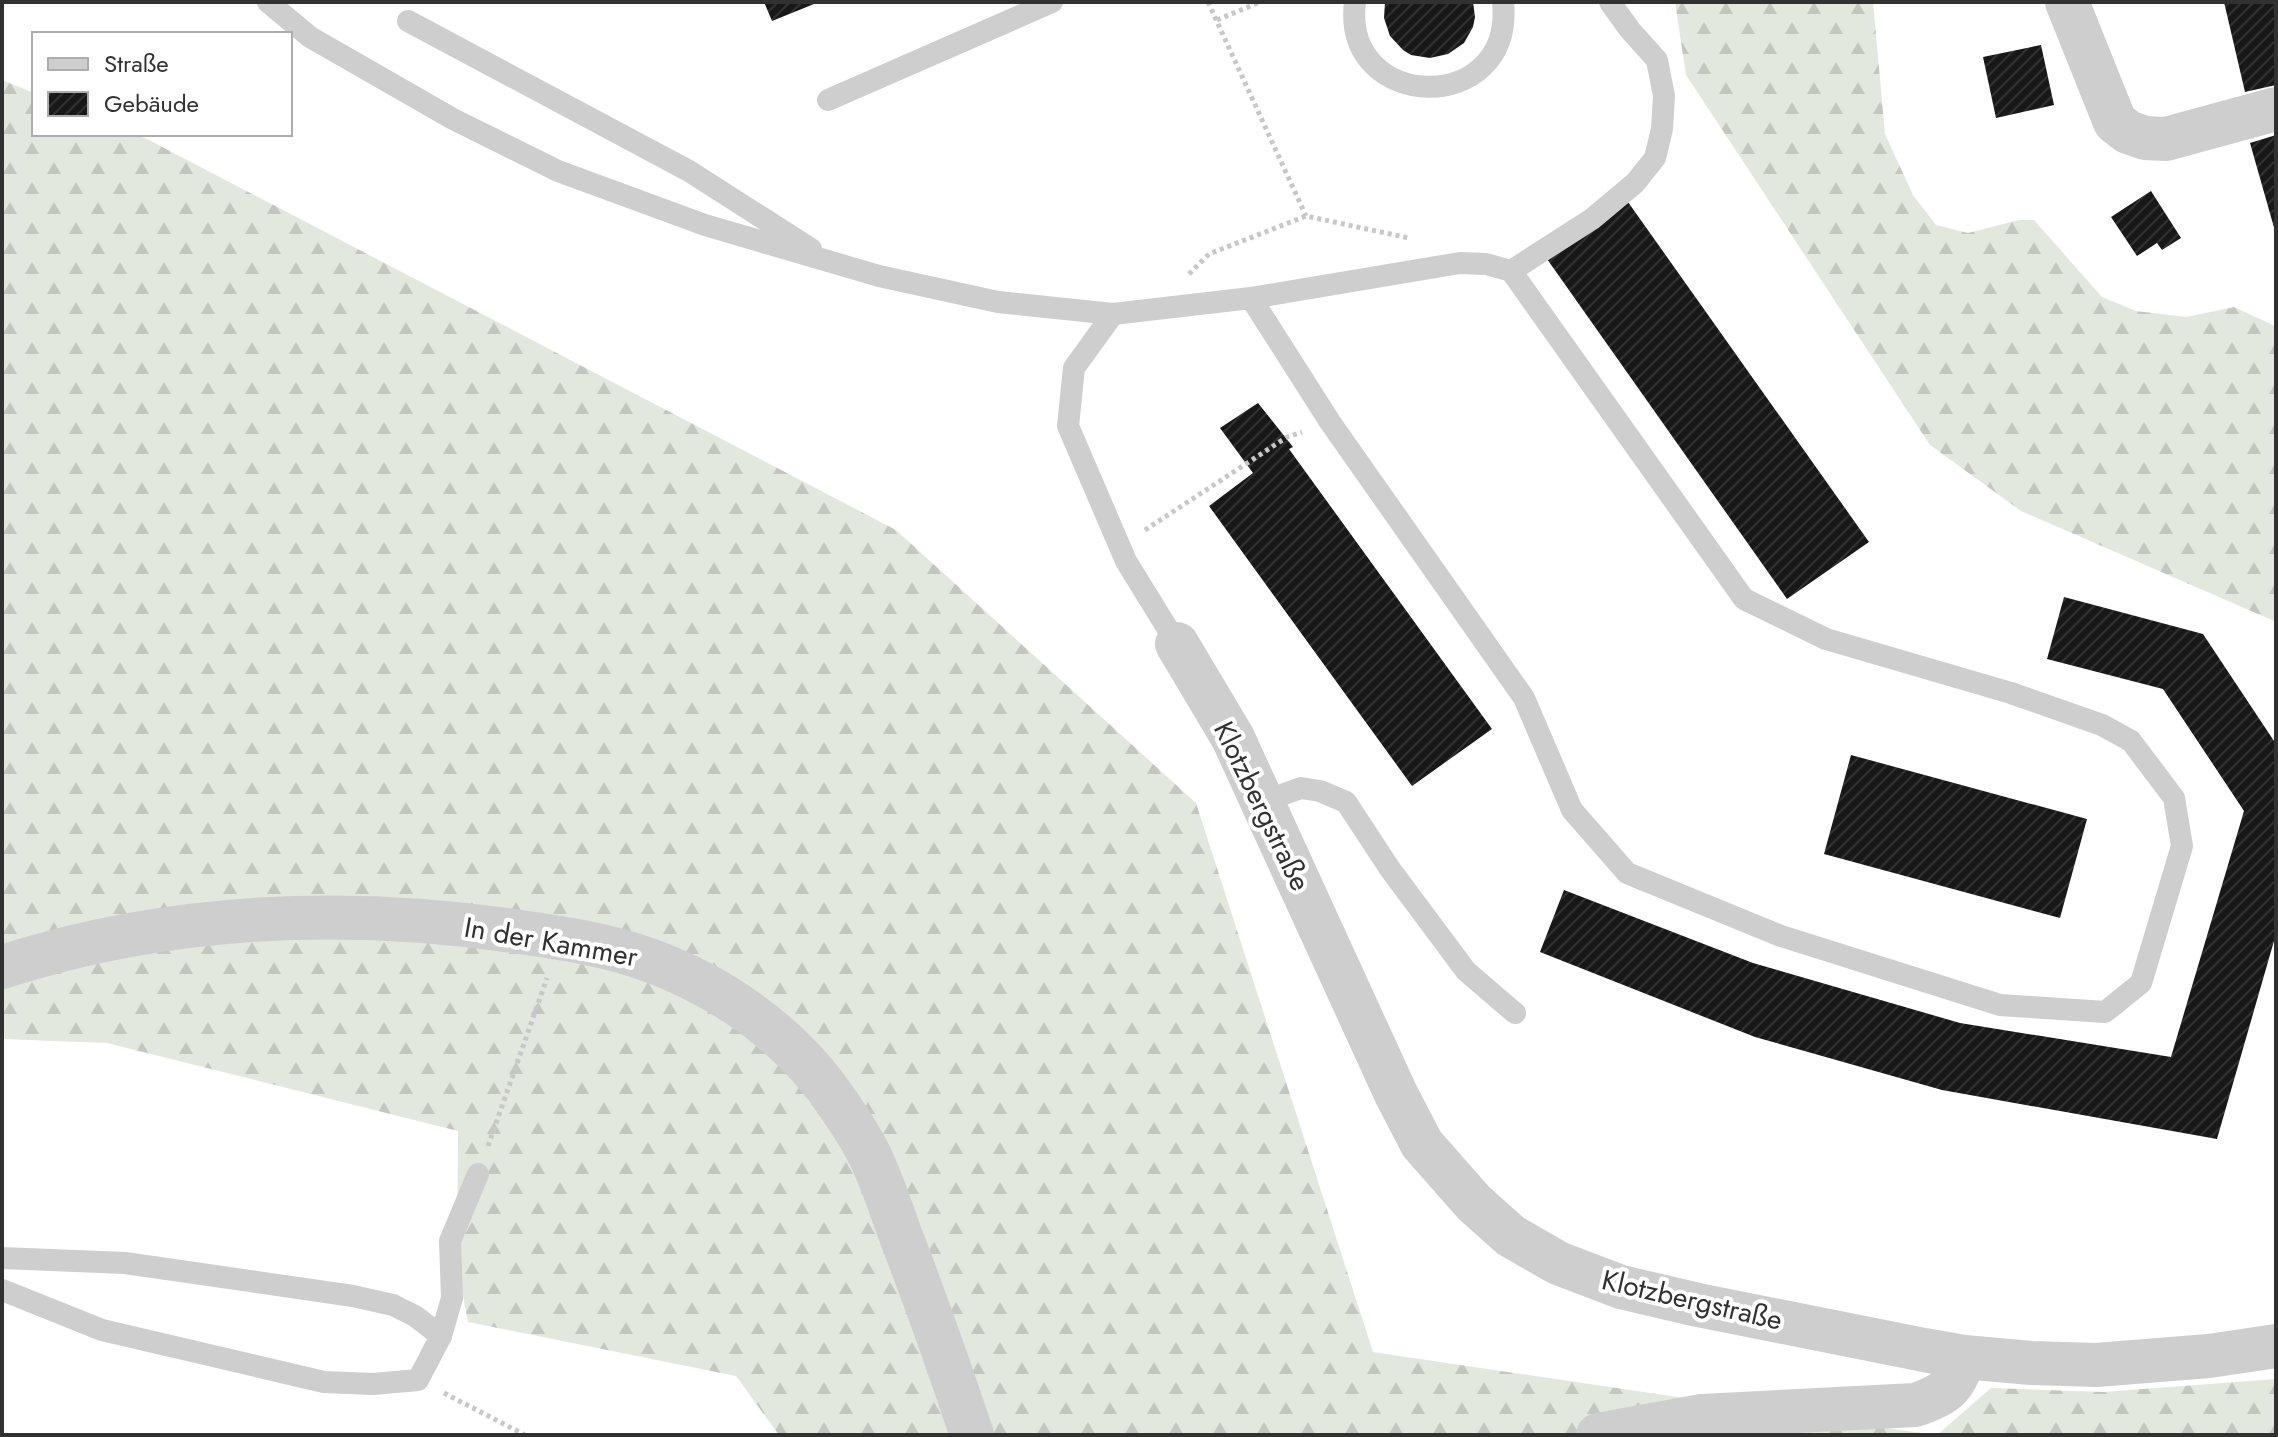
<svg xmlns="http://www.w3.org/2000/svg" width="2278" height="1437" viewBox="0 0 2278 1437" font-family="Jost,sans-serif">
<defs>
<pattern id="forest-firs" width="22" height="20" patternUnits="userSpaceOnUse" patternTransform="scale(2)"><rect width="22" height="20" fill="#e3e8de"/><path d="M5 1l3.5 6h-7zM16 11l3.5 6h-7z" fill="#c3c7bf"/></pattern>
<pattern id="building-hatch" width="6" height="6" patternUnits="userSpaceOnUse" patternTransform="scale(2)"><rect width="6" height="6" fill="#181818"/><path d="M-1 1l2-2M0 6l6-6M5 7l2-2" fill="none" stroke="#313131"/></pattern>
</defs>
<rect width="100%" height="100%" fill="#fff"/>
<!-- forest -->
<g fill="url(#forest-firs)">
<path d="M1675 2H1873L1885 134 1913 195 1936 225 1968 233 2019 220H2034L2102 297 2136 311 2186 317 2234 307 2273 325 2276 330V625L2274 621 2021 511 1930 445 1686 75Z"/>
<path d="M2 80 34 93V134H134L147 139 896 530 1196 803 1373 1352 1934 1435H779L736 1376 468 1322 457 1264 458 1131 107 1043 2 1039Z"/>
<path d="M2276 1379V1435H1937L1991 1388 2103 1392Z"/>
</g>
<!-- building -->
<g fill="url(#building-hatch)">
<path d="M764 2H819L772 21Z"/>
<path d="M1385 2H1473L1475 17 1473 27 1464 43 1448 54 1430 58 1411 55 1403 50 1390 36 1384 18Z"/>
<path d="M2224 2H2276V85L2245 92Z"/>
<path d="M2041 45 2054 105 1996 118 1983 57Z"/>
<path d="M2276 135V230L2275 231 2250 143Z"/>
<path d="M2151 191 2181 238 2162 250 2157 243 2137 256 2111 217Z"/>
<path d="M1628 202 1869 542 1787 599 1547 259Z"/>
<path d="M1258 403 1293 447 1289 449 1492 729 1412 786 1209 506 1253 473 1220 428Z"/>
<path d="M2064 597 2203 634 2276 744V934L2217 1139 1942 1090 1755 1037 1540 952 1564 890 1753 963 1960 1023 2171 1057 2244 811 2163 689 2047 659Z"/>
<path d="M1851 755 2087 819 2060 918 1824 854Z"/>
</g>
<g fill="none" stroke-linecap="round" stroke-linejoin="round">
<!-- path -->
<g stroke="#c8c8c8" stroke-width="5" stroke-dasharray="4 4" stroke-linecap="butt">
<path d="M1208 2 1306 216"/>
<path d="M1217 20 1260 2"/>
<path d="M1189 274 1209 254 1306 216 1409 238"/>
<path d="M1145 530 1287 437 1302 432"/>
<path d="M488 1146 547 978"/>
<path d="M444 1393 525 1435"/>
</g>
<!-- service -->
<g stroke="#cecece" stroke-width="22">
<path d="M268 2 310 37 453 119 558 171 705 225 879 276 998 302 1113 314 1251 298 1460 263 1486 264 1511 271 1744 599 1826 639 2011 693 2102 725 2131 741 2174 798 2182 846 2141 983 2105 1012 2000 1005 1781 936 1627 873 1572 810 1524 698 1330 422 1251 298"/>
<path d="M1355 2C1341 113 1515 117 1503 2"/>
<path d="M408 21 689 171 811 249"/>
<path d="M828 100 1052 2"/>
<path d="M1511 271 1592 219 1635 183 1655 158 1662 129 1664 96 1657 60 1630 30 1610 2"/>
<path d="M1113 314 1074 368 1068 426 1126 561 1177 644"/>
<path d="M1262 802 1301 788 1320 791 1346 802 1390 869 1466 971 1515 1013"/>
<path d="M2 1258 125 1263 353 1296 393 1305 415 1316 441 1336"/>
<path d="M2 1290 102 1330 324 1382 373 1384 418 1380 441 1336 452 1298 450 1241 478 1174"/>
</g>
<!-- minor -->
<g stroke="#cecece" stroke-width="44">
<path d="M2067 2 2115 122 2128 132 2145 138 2166 139 2276 109"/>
<path d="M1177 644 1233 738 1396 1094 1422 1144 1474 1203 1511 1236 1558 1263 1621 1287 1698 1305 1924 1350 1964 1357 2031 1363 2096 1365 2209 1356 2276 1346"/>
<path d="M2 967C169 913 347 906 520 932 563 938 608 945 649 960 718 985 782 1029 826 1087 842 1109 858 1132 870 1156 883 1183 892 1212 902 1239 927 1304 950 1369 972 1435"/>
<path d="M1598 1435 1702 1416 1915 1405C1945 1395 1955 1388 1964 1357"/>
</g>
</g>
<g text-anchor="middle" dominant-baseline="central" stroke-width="8" stroke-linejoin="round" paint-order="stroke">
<!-- street labels -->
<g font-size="28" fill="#313131" stroke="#fff">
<text transform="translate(1262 806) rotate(64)">Klotzbergstraße</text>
<text transform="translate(551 942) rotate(10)">In der Kammer</text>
<text transform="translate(1692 1300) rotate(13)">Klotzbergstraße</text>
</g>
</g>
<!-- border -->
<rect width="2278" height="1437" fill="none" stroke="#313131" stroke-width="8"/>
<!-- legend -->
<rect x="32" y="32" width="260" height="104" fill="#ffffff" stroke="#adadad" stroke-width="2"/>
<rect x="48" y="58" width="40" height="12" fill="#cecece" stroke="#adadad" stroke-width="2"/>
<text x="104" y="72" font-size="24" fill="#313131">Straße</text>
<rect x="48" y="92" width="40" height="24" fill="url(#building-hatch)" stroke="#adadad" stroke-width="2"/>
<text x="104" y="112" font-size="24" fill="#313131">Gebäude</text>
</svg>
